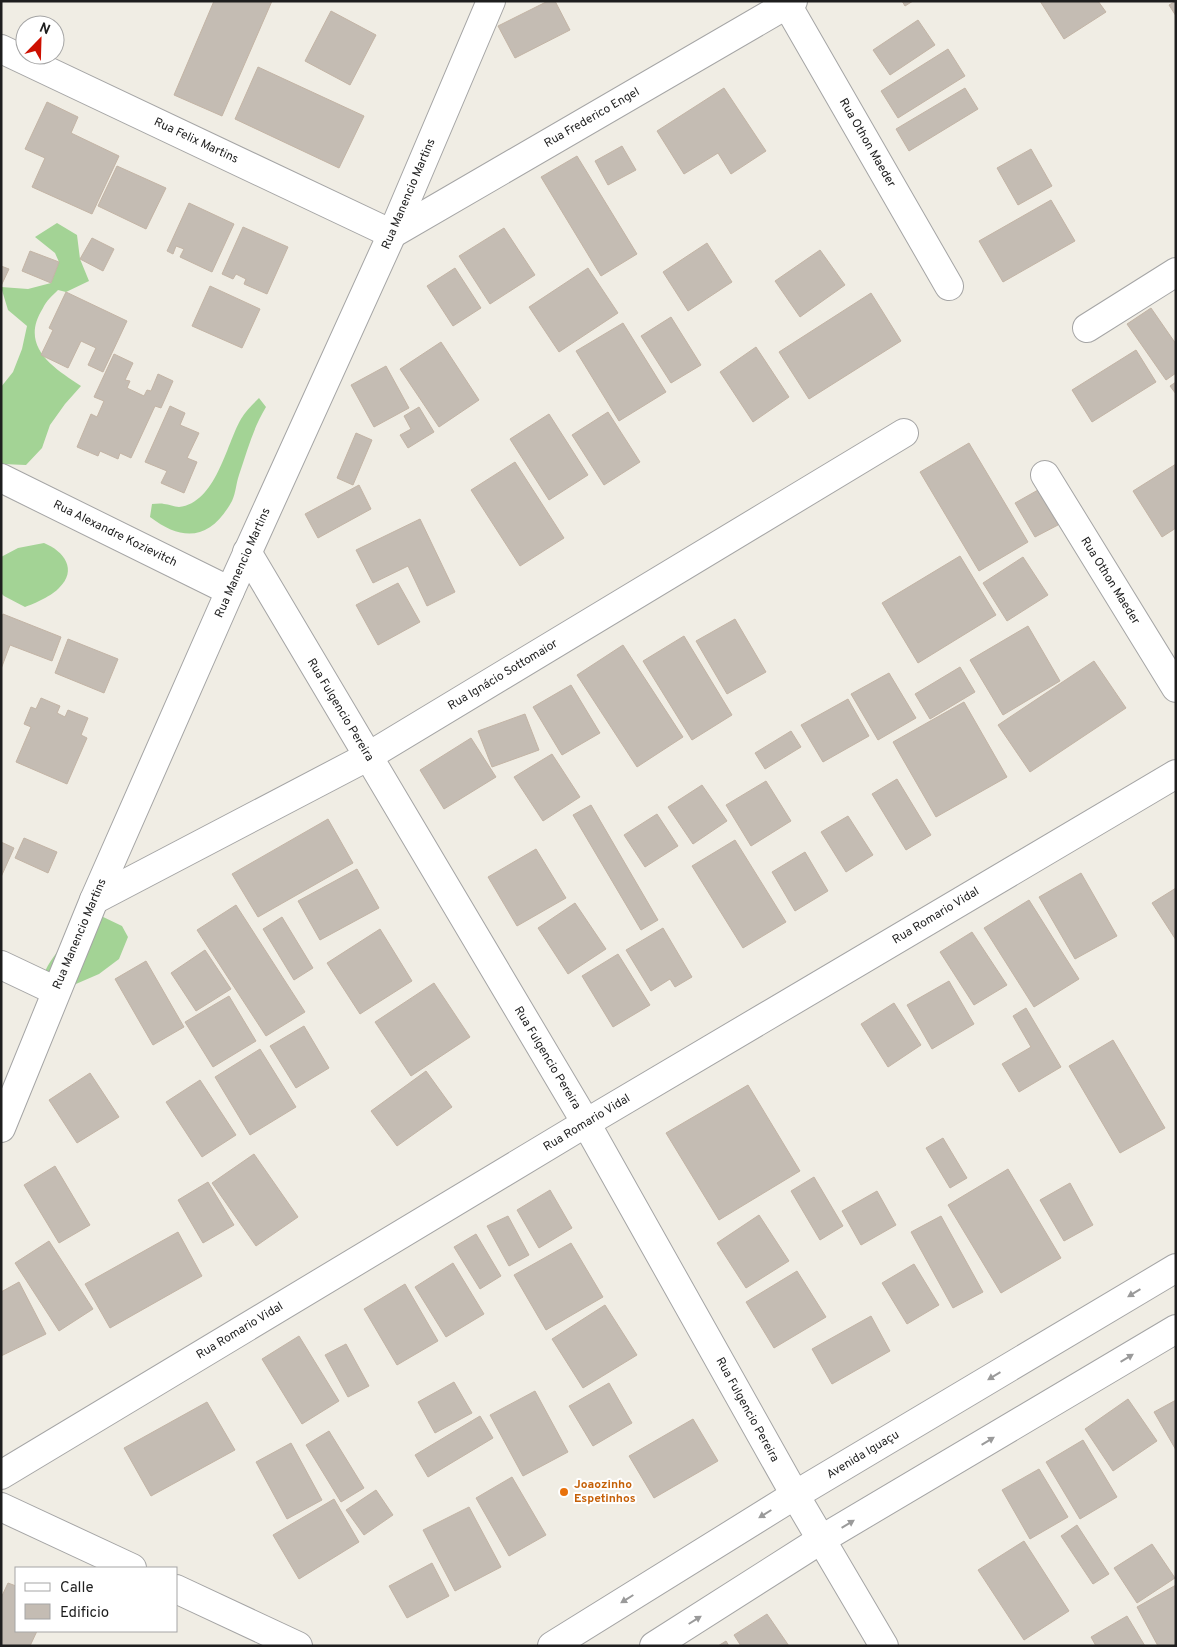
<svg xmlns="http://www.w3.org/2000/svg" width="1177" height="1647" viewBox="0 0 1177 1647" font-family="Overpass,sans-serif">
<rect width="100%" height="100%" fill="#f0ede4"/>
<!-- forest -->
<g fill="#a3d395">
<path d="M57 223 77 235 80 259 89 281 66 292 58 290C53 295 46 301 43 308 19 346 52 367 81 386L65 404 50 425 42 448 26 465 2 464 1 387 13 372 22 349 27 326 8 310 1 287 28 289 51 283 59 262 55 253 35 237Z"/>
<path d="M259 398 266 407C253 428 247 452 239 475 236 484 236 492 232 501 211 539 184 543 150 517L152 504C156 504 160 503 164 504 169 504 174 507 179 507 216 503 226 445 241 419 246 411 252 405 259 398Z"/>
<path d="M44 543C64 551 78 570 59 588 53 595 34 604 25 607L4 596 1 593V557L18 548Z"/>
<path d="M99 915 122 926 128 937 119 959 99 974 62 990 43 976C55 947 76 934 99 915Z"/>
</g>
<!-- building -->
<g fill="#c4bcb3" stroke="#c3b4a5">
<path d="M214 1H272L222 116 174 95Z"/>
<path d="M548 1H555L570 30 515 58 498 26Z"/>
<path d="M902 1H913L905 6Z"/>
<path d="M1040 1H1098L1106 12 1064 39Z"/>
<path d="M1176 1V16L1169 5Z"/>
<path d="M331 11 376 35 350 85 305 61Z"/>
<path d="M918 20 935 45 890 75 873 50Z"/>
<path d="M948 49 965 76 898 118 881 91Z"/>
<path d="M258 67 364 116 339 168 235 119Z"/>
<path d="M724 88 766 151 731 174 718 153 684 174 657 131Z"/>
<path d="M965 88 978 109 909 151 896 129Z"/>
<path d="M47 102 78 117 71 133 119 156 92 214 32 187 45 158 25 149Z"/>
<path d="M622 146 636 170 608 185 595 161Z"/>
<path d="M1031 149 1052 186 1018 205 997 168Z"/>
<path d="M577 156 637 254 601 276 541 177Z"/>
<path d="M117 166 166 188 146 229 98 206Z"/>
<path d="M1051 200 1075 241 1003 282 979 241Z"/>
<path d="M189 203 234 224 212 272 180 257 184 249 176 246 173 254 167 251Z"/>
<path d="M243 227 288 247 267 294 244 284 246 279 236 274 233 279 222 274Z"/>
<path d="M504 228 535 275 490 304 459 256Z"/>
<path d="M92 238 114 249 103 271 80 259Z"/>
<path d="M707 243 732 282 688 311 663 272Z"/>
<path d="M820 250 845 285 800 317 775 281Z"/>
<path d="M30 251 59 262 51 283 22 271Z"/>
<path d="M1 266 9 269 1 286Z"/>
<path d="M455 268 481 308 453 326 427 286Z"/>
<path d="M588 268 618 313 559 352 529 307Z"/>
<path d="M210 286 260 309 242 348 192 326Z"/>
<path d="M66 292 127 321 103 372 88 365 96 348 81 341 68 368 41 355 53 330 49 328Z"/>
<path d="M871 293 901 341 809 399 779 352Z"/>
<path d="M1151 308 1176 344V373L1166 380 1127 324Z"/>
<path d="M671 317 701 365 671 383 641 336Z"/>
<path d="M623 323 666 392 619 421 576 351Z"/>
<path d="M441 342 479 400 439 427 400 369Z"/>
<path d="M756 347 789 397 753 422 720 372Z"/>
<path d="M1136 350 1156 382 1092 422 1072 390Z"/>
<path d="M114 354 133 363 125 380 130 381 127 388 144 396 147 390 151 391 158 374 173 381 161 408 155 406 131 458 120 453 118 459 100 451 98 456 77 447 91 414 97 417 104 401 94 397Z"/>
<path d="M386 366 409 408 374 427 351 385Z"/>
<path d="M1176 382V394L1170 386Z"/>
<path d="M170 406 185 413 180 425 199 433 187 458 197 462 184 493 161 483 167 471 145 462Z"/>
<path d="M419 407 434 432 408 448 400 435 411 429 404 416Z"/>
<path d="M608 412 640 462 604 485 572 435Z"/>
<path d="M549 414 588 475 549 500 510 439Z"/>
<path d="M356 433 372 440 353 485 337 478Z"/>
<path d="M969 443 1028 542 979 571 920 472Z"/>
<path d="M515 462 564 538 520 566 471 490Z"/>
<path d="M1176 464V528L1162 537 1133 491Z"/>
<path d="M359 485 371 509 318 538 305 514Z"/>
<path d="M1038 490 1058 525 1035 537 1015 503Z"/>
<path d="M420 519 455 592 427 606 408 566 373 583 356 550Z"/>
<path d="M960 556 996 615 918 663 882 603Z"/>
<path d="M1023 557 1048 595 1007 621 983 583Z"/>
<path d="M398 583 420 622 378 645 356 605Z"/>
<path d="M3 614 61 637 52 661 10 645 1 669V619Z"/>
<path d="M735 619 766 672 727 694 696 641Z"/>
<path d="M1028 626 1060 681 1003 715 970 660Z"/>
<path d="M684 636 732 715 692 740 643 661Z"/>
<path d="M68 639 118 659 104 693 55 673Z"/>
<path d="M623 645 683 737 637 767 577 675Z"/>
<path d="M1094 661 1126 708 1030 772 998 725Z"/>
<path d="M960 667 975 692 930 719 915 694Z"/>
<path d="M889 673 916 718 878 740 851 694Z"/>
<path d="M571 685 600 733 562 755 533 707Z"/>
<path d="M41 698 60 706 57 713 65 717 68 710 88 718 81 735 87 738 67 784 16 762 31 727 24 724 31 707 36 709Z"/>
<path d="M848 699 869 736 823 762 801 725Z"/>
<path d="M964 702 1007 777 936 817 893 742Z"/>
<path d="M525 714 539 750 492 767 478 731Z"/>
<path d="M791 731 801 747 765 769 755 753Z"/>
<path d="M471 738 496 777 444 809 420 770Z"/>
<path d="M552 754 580 797 543 821 514 777Z"/>
<path d="M897 779 931 835 906 850 872 794Z"/>
<path d="M766 781 791 821 751 846 726 805Z"/>
<path d="M702 785 727 821 693 844 668 807Z"/>
<path d="M591 805 658 920 641 930 573 815Z"/>
<path d="M657 814 678 846 645 867 624 835Z"/>
<path d="M848 816 873 855 846 872 821 832Z"/>
<path d="M328 819 353 863 258 917 232 874Z"/>
<path d="M24 838 57 852 48 873 15 858Z"/>
<path d="M735 840 786 922 743 948 692 866Z"/>
<path d="M1 842 14 848 1 877Z"/>
<path d="M536 849 566 898 517 926 488 877Z"/>
<path d="M805 852 828 891 795 911 772 872Z"/>
<path d="M357 869 379 908 320 940 298 901Z"/>
<path d="M1081 873 1117 936 1075 959 1039 897Z"/>
<path d="M1176 888V940L1152 903Z"/>
<path d="M1029 900 1079 979 1034 1007 984 928Z"/>
<path d="M575 903 606 949 568 974 538 928Z"/>
<path d="M236 905 305 1012 266 1036 197 930Z"/>
<path d="M282 917 313 968 294 980 263 929Z"/>
<path d="M663 928 692 977 675 987 670 979 651 991 626 950Z"/>
<path d="M380 929 412 981 360 1014 327 963Z"/>
<path d="M972 932 1007 985 974 1005 940 952Z"/>
<path d="M205 950 231 989 196 1011 171 973Z"/>
<path d="M618 954 650 1005 613 1027 582 976Z"/>
<path d="M146 961 184 1027 153 1045 115 979Z"/>
<path d="M949 981 974 1024 932 1049 907 1005Z"/>
<path d="M434 983 470 1037 411 1076 375 1022Z"/>
<path d="M229 996 256 1041 213 1067 185 1022Z"/>
<path d="M894 1003 921 1045 888 1067 861 1024Z"/>
<path d="M1026 1008 1061 1067 1019 1092 1002 1064 1031 1047 1013 1016Z"/>
<path d="M304 1026 329 1068 296 1088 270 1046Z"/>
<path d="M1113 1040 1165 1128 1120 1153 1069 1066Z"/>
<path d="M260 1049 296 1107 250 1135 215 1077Z"/>
<path d="M426 1071 452 1107 397 1146 371 1111Z"/>
<path d="M90 1073 119 1117 77 1143 49 1100Z"/>
<path d="M200 1080 236 1135 202 1157 166 1102Z"/>
<path d="M748 1085 800 1171 719 1220 666 1133Z"/>
<path d="M943 1138 967 1178 950 1188 926 1148Z"/>
<path d="M254 1154 298 1217 256 1246 212 1183Z"/>
<path d="M55 1166 90 1225 59 1243 24 1185Z"/>
<path d="M1008 1169 1061 1258 1001 1293 948 1205Z"/>
<path d="M814 1177 843 1226 820 1240 791 1191Z"/>
<path d="M208 1182 234 1225 203 1243 178 1200Z"/>
<path d="M1070 1183 1093 1225 1064 1241 1040 1200Z"/>
<path d="M550 1190 572 1228 539 1248 517 1210Z"/>
<path d="M877 1191 896 1225 861 1245 842 1211Z"/>
<path d="M759 1215 789 1261 746 1288 717 1243Z"/>
<path d="M508 1216 529 1255 509 1266 487 1226Z"/>
<path d="M941 1216 983 1292 953 1308 911 1232Z"/>
<path d="M178 1232 202 1276 110 1328 85 1284Z"/>
<path d="M476 1234 501 1276 480 1289 454 1247Z"/>
<path d="M49 1241 93 1309 59 1331 15 1263Z"/>
<path d="M571 1243 603 1297 546 1330 514 1275Z"/>
<path d="M453 1263 484 1314 446 1337 415 1287Z"/>
<path d="M914 1264 939 1305 907 1324 882 1283Z"/>
<path d="M797 1271 826 1317 774 1348 746 1302Z"/>
<path d="M19 1282 46 1334 1 1356V1292Z"/>
<path d="M405 1284 438 1341 397 1365 364 1309Z"/>
<path d="M605 1305 637 1355 583 1388 552 1339Z"/>
<path d="M871 1316 890 1351 832 1384 812 1349Z"/>
<path d="M299 1336 339 1401 302 1424 262 1359Z"/>
<path d="M346 1344 369 1386 348 1397 325 1355Z"/>
<path d="M454 1382 472 1413 435 1433 418 1402Z"/>
<path d="M609 1383 632 1423 593 1446 569 1406Z"/>
<path d="M535 1391 568 1452 523 1476 490 1415Z"/>
<path d="M1128 1399 1157 1441 1113 1471 1085 1429Z"/>
<path d="M1176 1400V1450L1154 1412Z"/>
<path d="M207 1402 235 1450 151 1496 124 1448Z"/>
<path d="M480 1416 493 1438 428 1477 415 1455Z"/>
<path d="M693 1419 718 1461 654 1498 629 1456Z"/>
<path d="M329 1431 364 1488 341 1502 306 1445Z"/>
<path d="M1083 1440 1117 1497 1080 1519 1046 1462Z"/>
<path d="M291 1443 322 1500 287 1519 256 1462Z"/>
<path d="M1039 1469 1068 1517 1030 1539 1002 1490Z"/>
<path d="M512 1477 546 1535 509 1556 476 1498Z"/>
<path d="M376 1490 393 1515 364 1535 346 1510Z"/>
<path d="M334 1499 359 1542 299 1579 273 1535Z"/>
<path d="M469 1507 501 1567 455 1591 423 1530Z"/>
<path d="M1077 1525 1109 1574 1093 1584 1061 1536Z"/>
<path d="M1024 1541 1069 1611 1024 1640 978 1570Z"/>
<path d="M1152 1544 1175 1578 1137 1603 1114 1568Z"/>
<path d="M432 1563 449 1596 407 1618 389 1586Z"/>
<path d="M8 1583 16 1586V1631H37L30 1646H1V1598Z"/>
<path d="M1176 1585V1646H1158L1137 1607Z"/>
<path d="M767 1614 789 1646H741L734 1635Z"/>
<path d="M1127 1616 1145 1646H1096L1091 1637Z"/>
<path d="M726 1641 729 1646H718Z"/>
</g>
<g fill="none" stroke-linecap="round" stroke-linejoin="round">
<!-- minor casing -->
<g stroke="#a5a5a5" stroke-width="30">
<g id="minor">
<path d="M785 1 949 286"/>
<path d="M1 49 392 234 793 1"/>
<path d="M1087 328 1176 272"/>
<path d="M1045 475 1176 688"/>
<path d="M1 478 230 591"/>
<path d="M247 552 586 1123 795 1495 884 1646"/>
<path d="M94 900 367 757 904 433"/>
<path d="M1 965 56 991"/>
<path d="M1 1128 94 900 230 591 392 234 491 1"/>
<path d="M1 1475 586 1123 1176 774"/>
</g>
</g>
<!-- tertiary casing -->
<g stroke="#a5a5a5" stroke-width="30">
<g id="tertiary">
<path d="M1 1507 132 1568"/>
<path d="M176 1589 298 1646"/>
<path d="M552 1646 795 1495 1176 1268"/>
<path d="M654 1646 822 1539 1176 1329"/>
</g>
</g>
<!-- minor -->
<use href="#minor" stroke="#fff" stroke-width="28"/>
<!-- tertiary -->
<use href="#tertiary" stroke="#fff" stroke-width="28"/>
</g>
<!-- one-way arrows -->
<defs><path id="oneway-solid" d="M-6-.8H1V-3.2L6.5 0L1 3.2V.8H-6Z" transform="scale(1.25)"/></defs>
<g fill="#9a9a9a">
<use href="#oneway-solid" transform="translate(1134 1293) rotate(149)"/>
<use href="#oneway-solid" transform="translate(1127 1358) rotate(-31)"/>
<use href="#oneway-solid" transform="translate(994 1376) rotate(149)"/>
<use href="#oneway-solid" transform="translate(988 1441) rotate(-31)"/>
<use href="#oneway-solid" transform="translate(765 1514) rotate(148)"/>
<use href="#oneway-solid" transform="translate(848 1524) rotate(-31)"/>
<use href="#oneway-solid" transform="translate(627 1599) rotate(148)"/>
<use href="#oneway-solid" transform="translate(695 1620) rotate(-32)"/>
</g>
<!-- markers -->
<circle fill="#e8710a" stroke="#fff" stroke-width="2" cx="564" cy="1492" r="5"/>
<g text-anchor="middle" dominant-baseline="central" stroke-width="4" stroke-linejoin="round" paint-order="stroke">
<!-- street labels -->
<g font-size="12" fill="#1e1e1e" stroke="#fff">
<text transform="translate(592 118) rotate(-30)">Rua Frederico Engel</text>
<text transform="translate(196 141) rotate(25)">Rua Felix Martins</text>
<text transform="translate(867 143) rotate(60)">Rua Othon Maeder</text>
<text transform="translate(409 194) rotate(-67)">Rua Manencio Martins</text>
<text transform="translate(115 534) rotate(26)">Rua Alexandre Kozievitch</text>
<text transform="translate(243 563) rotate(-66)">Rua Manencio Martins</text>
<text transform="translate(1110 581) rotate(58)">Rua Othon Maeder</text>
<text transform="translate(503 675) rotate(-31)">Rua Ignácio Sottomaior</text>
<text transform="translate(340 710) rotate(59)">Rua Fulgencio Pereira</text>
<text transform="translate(936 916) rotate(-31)">Rua Romario Vidal</text>
<text transform="translate(80 934) rotate(-67)">Rua Manencio Martins</text>
<text transform="translate(547 1058) rotate(59)">Rua Fulgencio Pereira</text>
<text transform="translate(587 1123) rotate(-31)">Rua Romario Vidal</text>
<text transform="translate(240 1331) rotate(-31)">Rua Romario Vidal</text>
<text transform="translate(747 1410) rotate(61)">Rua Fulgencio Pereira</text>
<text transform="translate(863 1455) rotate(-31)">Avenida Iguaçu</text>
</g>
<!-- food labels -->
<g font-size="12" font-weight="bold" fill="#c56008" stroke="#fff" text-anchor="start">
<text x="574" y="1485">Joaozinho<tspan x="574" dy="14">Espetinhos</tspan></text>
</g>
</g>
<!-- border -->
<rect width="1177" height="1647" fill="none" stroke="#1e1e1e" stroke-width="5"/>
<!-- legend -->
<rect x="15" y="1567" width="162" height="65" fill="#ffffff" stroke="#a5a5a5"/>
<rect x="25" y="1583" width="25" height="8" fill="#ffffff" stroke="#a5a5a5"/>
<text x="60" y="1592" font-size="15" fill="#1e1e1e">Calle</text>
<rect x="25" y="1604" width="25" height="15" fill="#c4bcb3" stroke="#a5a5a5"/>
<text x="60" y="1617" font-size="15" fill="#1e1e1e">Edificio</text>
<!-- north arrow -->
<g transform="translate(40 40) rotate(23)"><circle r="24" fill="#ffffff" stroke="#a5a5a5"/>
<path d="M0-4L9 19L0 12L-9 19Z" fill="#cd0f00"/>
<text y="-8" font-size="14" font-weight="bold" text-anchor="middle" fill="#1e1e1e">N</text>
</g>
</svg>
